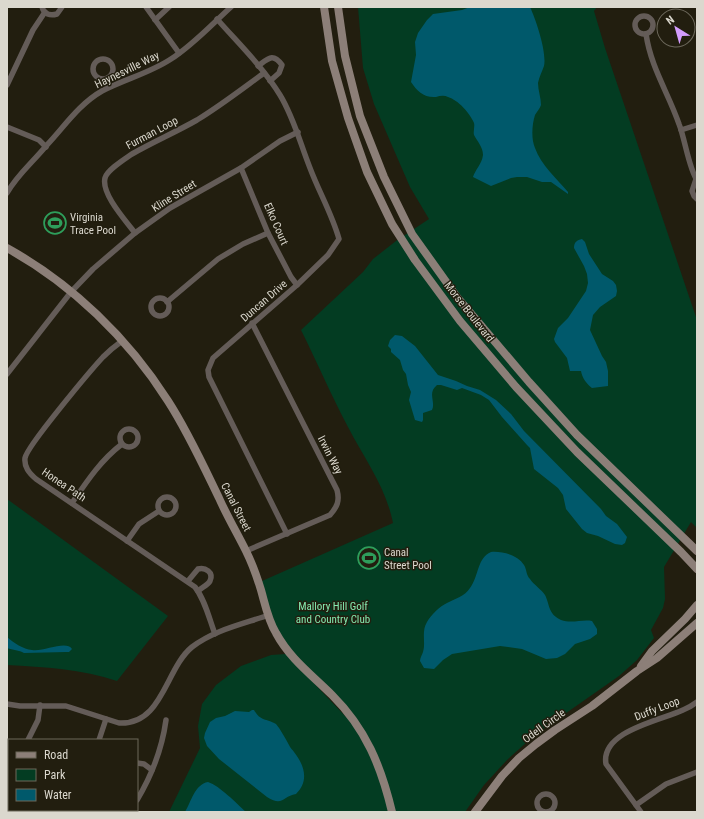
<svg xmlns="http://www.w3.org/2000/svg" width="704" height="819" viewBox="0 0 704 819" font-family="'Roboto Condensed',sans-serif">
<rect width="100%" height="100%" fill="#221e0f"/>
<!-- green -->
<g fill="#033c22">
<path d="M358 7H597L594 11 605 48 697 320V528L691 522 664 567 665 599 663 608 651 630 654 638 637 660 619 676 549 725 528 741 507 760 484 785 465 812H169L200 748 198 726 202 704 216 685 241 666 271 655 286 654 346 717 353 715C327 688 289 658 274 622 269 609 266 595 262 581L393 523C386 487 364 458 348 427 331 395 317 362 301 330L363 272 373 259 396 241 429 219 410 187 374 104 363 68Z"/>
<path d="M7 499 168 616 117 681C82 669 44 667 7 665Z"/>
</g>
<!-- water -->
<g fill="#00596b">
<path d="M470 7H530C536 20 547 52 544 66 542 72 539 77 538 83 538 90 541 98 541 105 540 108 537 112 535 115 532 124 531 139 535 148 541 165 557 179 568 192V194L551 182H542L527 177H517L511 178 491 186 473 177C475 170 482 164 483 155 483 147 477 141 474 135 473 131 475 127 474 123 470 113 458 100 448 97 444 95 440 96 436 97 424 98 417 91 411 82L416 55 415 42 418 33 427 20 433 14 462 10Z"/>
<path d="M582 239 585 242 589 254 602 274 613 281 616 285 617 291 616 296 600 307 593 315 590 330 602 356 606 362 608 371V386L592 388C587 384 582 378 581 371H570L567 358 555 342 554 339 558 328 568 318 586 291 588 283 587 274 584 266 574 248C574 242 577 240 582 239Z"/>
<path d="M395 335 402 336 415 346 438 375 456 381 467 386 480 390 496 400 511 414 524 431 601 509 606 516 617 524 627 537 625 543 622 545 615 544 598 536 587 533 582 529 566 509 563 495 558 488 534 469 530 448 527 445 502 417 489 400 481 395 462 388 457 390 441 385H437C427 393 436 402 432 410L423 413V420L422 422 415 420 409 400 411 392 408 385 406 374 403 370 400 360 391 352V349L388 346 390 340Z"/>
<path d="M491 552C502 551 518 555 524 565 527 570 526 575 530 579 534 585 541 589 545 595 550 605 548 614 561 620 572 624 582 619 592 621L597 629V634L590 639 575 644 565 654 557 658 546 659 522 649 500 646 452 654 443 660 434 669 424 668 420 661C420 658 422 655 423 652 426 642 421 632 427 622 431 615 440 606 447 603 455 599 465 596 470 588 479 576 477 558 491 552Z"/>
<path d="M7 637C14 643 23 649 32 650 44 652 66 640 72 649L69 652H66L24 653C19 650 13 650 7 648Z"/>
<path d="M252 710H254C261 722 266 718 276 724 281 730 285 738 289 745 290 748 293 750 294 752 305 766 309 781 296 794 283 796 283 807 267 797L219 759 207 746 204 738 205 733 210 722 216 718 225 716 235 711 249 712Z"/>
<path d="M208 782C220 786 236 803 246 812H185C191 802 195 784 208 782Z"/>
</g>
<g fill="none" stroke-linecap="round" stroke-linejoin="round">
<!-- street -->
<g stroke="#645c58" stroke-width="5.5">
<path d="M42 7C44 14 50 16 57 14L62 7"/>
<path d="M146 7 179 53"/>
<circle cx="644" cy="25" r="9"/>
<path d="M217 19C238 43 263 67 280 95 294 118 300 143 310 168 319 192 332 214 339 239L328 255 297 285 213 358 208 370 209 377 287 534"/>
<path d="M155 20 169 7"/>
<path d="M646 34C651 68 668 92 679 124 685 139 689 169 697 180"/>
<circle cx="103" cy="69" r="10"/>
<path d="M258 66C269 58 273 53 282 65L279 73 270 81"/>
<path d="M7 85 33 30 45 12"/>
<path d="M7 127 39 140 46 147"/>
<path d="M681 130 697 125"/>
<path d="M241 168 268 233 291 277 297 285"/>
<path d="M696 179 692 191 694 196 697 199"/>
<path d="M7 193C17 175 33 162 46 146 64 127 79 104 102 91 125 79 150 73 171 59 193 45 212 24 231 7"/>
<path d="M135 233C126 221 101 194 105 178 107 170 125 159 132 154 153 142 176 132 197 120 220 106 242 89 264 73"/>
<circle cx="160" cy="307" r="9"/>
<path d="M167 302 218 259 243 244 268 233"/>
<path d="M122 341C115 346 109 351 103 357 91 370 27 446 25 458 24 467 29 473 36 479L195 587C205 600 209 618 215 634"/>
<path d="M7 374 71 292 93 269 135 233 170 208 241 168 280 141 298 132"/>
<circle cx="129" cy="438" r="9"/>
<circle cx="167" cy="506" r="9"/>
<path d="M72 503C87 481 101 460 122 444"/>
<path d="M127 541 139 524 159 511"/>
<path d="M246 551 330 515C337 507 340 501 337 490L252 323"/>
<path d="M188 581 198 569C205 567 214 572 210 581 208 585 201 588 198 591"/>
<path d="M7 704 20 706H66L119 723C163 725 165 669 192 647 214 630 243 624 269 615"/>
<path d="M28 740 38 720 40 705"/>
<path d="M99 740 106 719"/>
<path d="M137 763 144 764 152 770"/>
<path d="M7 771 9 768"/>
<circle cx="546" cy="803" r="9"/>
<path d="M137 800C152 775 162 749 166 720"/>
<path d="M636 805 666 784 697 772"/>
<path d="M54 812 55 810"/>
<path d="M129 812 131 810"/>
<path d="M641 812 606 764C600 731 662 720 683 710 688 708 693 705 697 702"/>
</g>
<!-- secondary -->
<g stroke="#8c7f78" stroke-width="8">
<path d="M324 7 332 61 348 118 367 172 392 224 415 260 460 321 516 387 577 452 681 552 697 569"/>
<path d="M338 7 345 56 360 116 384 177 412 234 457 297 529 382 577 435 697 551"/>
<path d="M7 248C72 284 128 338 168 401 188 432 203 465 219 498 227 516 237 533 246 551 252 563 257 577 261 590 265 604 268 620 276 633 290 659 312 675 332 695 366 729 381 766 392 812"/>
<path d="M641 666 652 651 685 619 697 605"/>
<path d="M475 812 502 776 519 758 536 744 555 730 592 706 637 671 657 658 697 623"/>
</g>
</g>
<!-- icons -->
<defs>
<g id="stadium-ring" transform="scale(1.15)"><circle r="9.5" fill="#221e0f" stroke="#2e9e5b" stroke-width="1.5"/><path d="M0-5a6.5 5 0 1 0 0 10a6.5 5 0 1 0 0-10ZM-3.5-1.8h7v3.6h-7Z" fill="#2e9e5b"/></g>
</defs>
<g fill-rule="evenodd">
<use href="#stadium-ring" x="55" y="223"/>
<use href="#stadium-ring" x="369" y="558"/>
</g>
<g text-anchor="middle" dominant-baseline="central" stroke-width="3" stroke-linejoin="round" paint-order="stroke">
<!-- street labels -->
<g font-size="11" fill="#dbd8ce" stroke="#221e0f">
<text transform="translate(127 70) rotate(-26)">Haynesville Way</text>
<text transform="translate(152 133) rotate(-28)">Furman Loop</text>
<text transform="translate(174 196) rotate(-32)">Kline Street</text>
<text transform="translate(276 224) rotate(66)">Elko Court</text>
<text transform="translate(264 301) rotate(-41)">Duncan Drive</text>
<text transform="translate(469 312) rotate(52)">Morse Boulevard</text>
<text transform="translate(330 455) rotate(63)">Irwin Way</text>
<text transform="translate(64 485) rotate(34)">Honea Path</text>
<text transform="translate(236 507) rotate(63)">Canal Street</text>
<text transform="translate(657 709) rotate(-21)">Duffy Loop</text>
<text transform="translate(544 726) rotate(-36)">Odell Circle</text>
</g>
<!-- poi labels -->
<g font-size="11" fill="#dbd8ce" stroke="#221e0f" text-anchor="start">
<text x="70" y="217">Virginia<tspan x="70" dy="13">Trace Pool</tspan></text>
<text x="384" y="552">Canal<tspan x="384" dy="13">Street Pool</tspan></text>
</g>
<!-- park labels -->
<g font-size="11" fill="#84e9af" stroke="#221e0f">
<text x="333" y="606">Mallory Hill Golf<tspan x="333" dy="13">and Country Club</tspan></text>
</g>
</g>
<!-- border -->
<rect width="704" height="819" fill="none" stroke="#dbd8ce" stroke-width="16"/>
<!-- legend -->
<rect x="8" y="739" width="130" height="72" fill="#221e0f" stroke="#6c685b"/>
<rect x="16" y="752" width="20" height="6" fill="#8c7f78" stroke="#6c685b"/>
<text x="44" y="759" font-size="12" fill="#dbd8ce">Road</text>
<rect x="16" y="769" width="20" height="12" fill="#033c22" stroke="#6c685b"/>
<text x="44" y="779" font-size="12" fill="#dbd8ce">Park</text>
<rect x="16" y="789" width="20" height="12" fill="#00596b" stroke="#6c685b"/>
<text x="44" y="799" font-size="12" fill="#dbd8ce">Water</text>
<!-- north arrow -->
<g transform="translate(676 28) rotate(323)"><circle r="19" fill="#221e0f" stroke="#6c685b"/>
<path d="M0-3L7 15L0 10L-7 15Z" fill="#d39cfd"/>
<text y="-6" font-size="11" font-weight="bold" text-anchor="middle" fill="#dbd8ce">N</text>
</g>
</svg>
